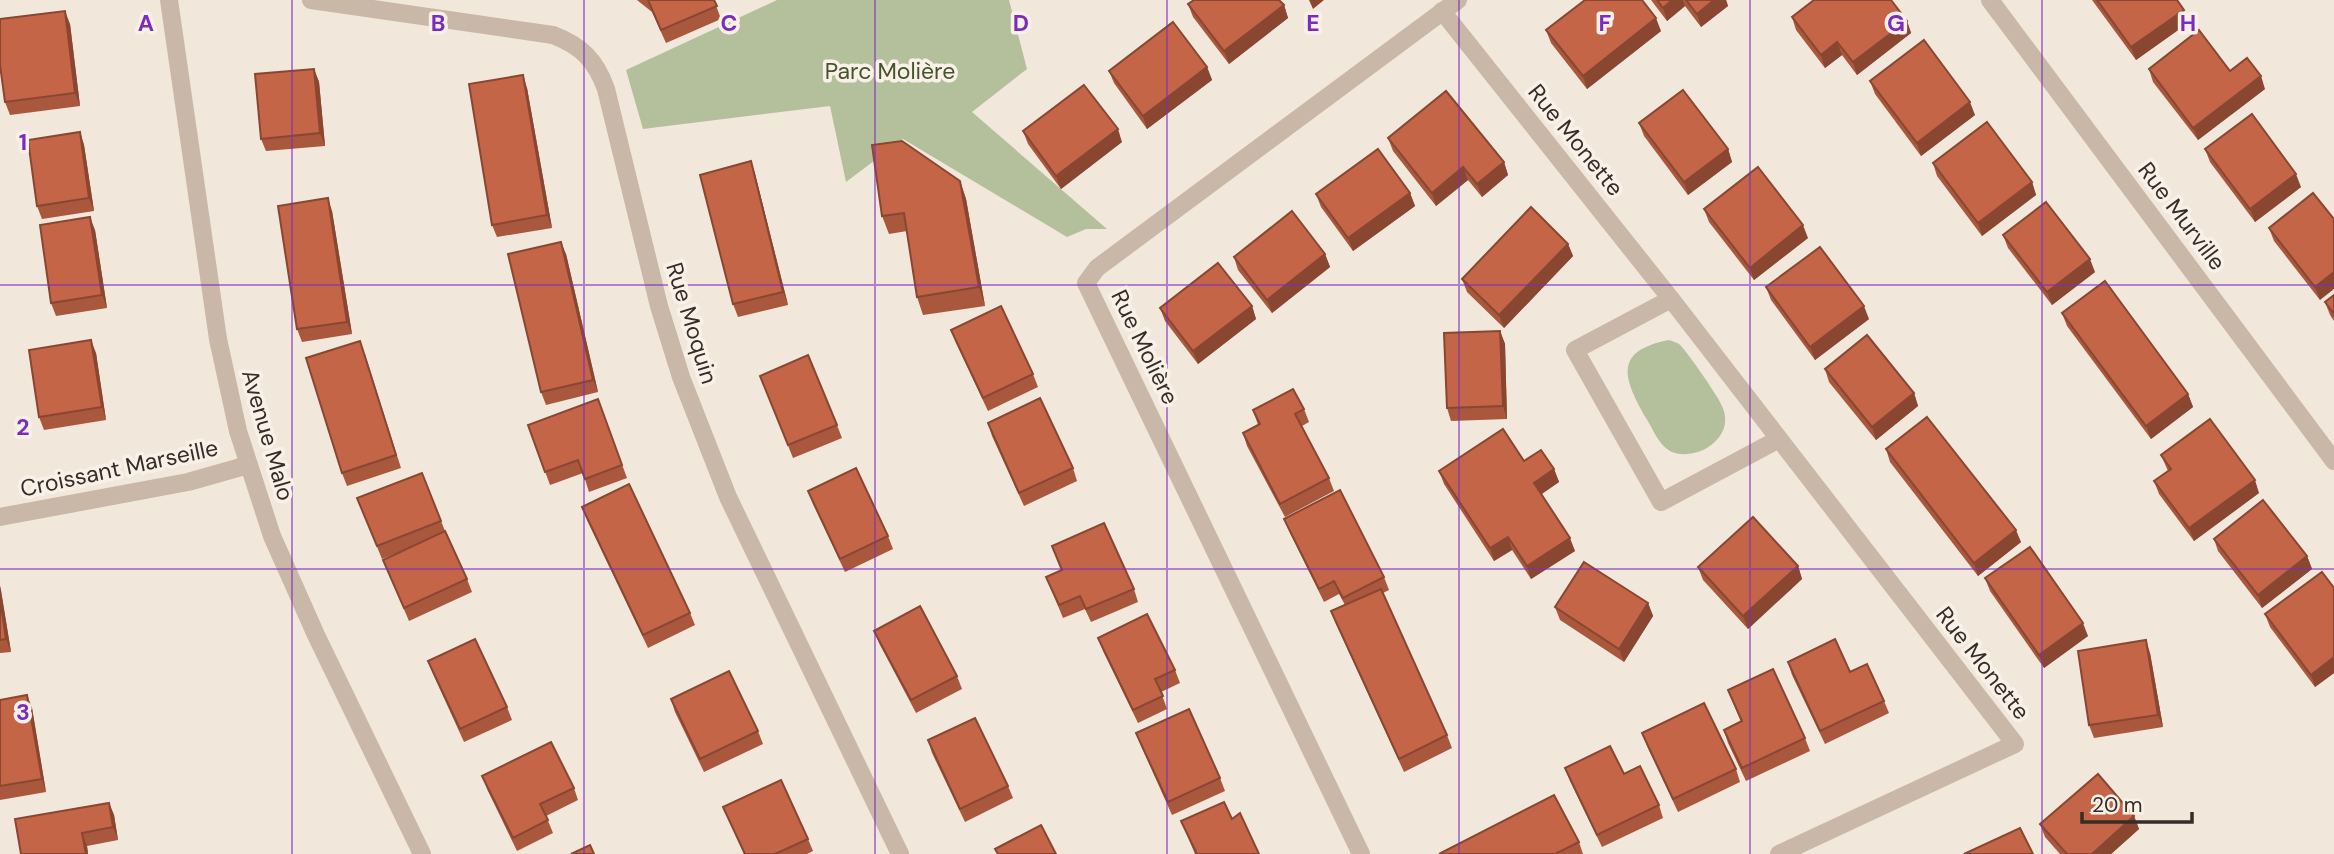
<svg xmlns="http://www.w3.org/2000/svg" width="2334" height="854" viewBox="0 0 2334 854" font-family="'DM Sans',sans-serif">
<rect width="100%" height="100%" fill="#f1e7db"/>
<!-- green -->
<g fill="#b4c09b">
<path d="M777 0H1009L1027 69 972 112 1107 229H1086L1067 237 903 139 846 182 830 106 643 129 626 70Z"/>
<path d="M1669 340C1672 341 1676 342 1679 344 1686 350 1718 396 1722 406 1724 410 1726 418 1725 422 1725 433 1713 446 1703 450 1694 454 1682 456 1672 452 1659 446 1653 429 1646 418 1624 379 1612 351 1669 340Z"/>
</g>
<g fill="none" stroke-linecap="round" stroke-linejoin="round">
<!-- minor -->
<g stroke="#c9b7a7" stroke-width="18">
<path d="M169 0 218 339 238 431 272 536 316 635 422 854"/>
<path d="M311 0 553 35C582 46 596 61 606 89L659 306 681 377 728 497 900 854"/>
<path d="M1990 0 2334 461"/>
<path d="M1442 11 1671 299 2015 744 1779 854"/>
<path d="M1671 299 1575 350 1661 502 1779 439"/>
<path d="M0 517 188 482 248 465"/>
<path d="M1361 854 1086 283 1097 268 1458 0"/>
</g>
</g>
<!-- wall -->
<g fill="#a9573d">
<path d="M637 0H714L721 19 666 43 652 12Z"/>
<path d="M1651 0H1726L1728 6 1701 27 1685 6 1667 21Z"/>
<path d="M2092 0H2177L2188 23 2136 60Z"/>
<path d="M1188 4 1284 5 1288 18 1229 64 1193 17Z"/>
<path d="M1792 17 1907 21 1911 33 1857 75 1842 55 1825 68 1796 30Z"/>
<path d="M70 24 80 106 10 115 5 102Z"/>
<path d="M1546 30 1661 31 1587 89 1551 43Z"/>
<path d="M1207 67 1212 80 1147 129 1114 83 1109 71Z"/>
<path d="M314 69 319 82 325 146 266 151 261 139Z"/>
<path d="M2149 69 2230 71 2265 89 2198 140 2153 82Z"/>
<path d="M1870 81 1975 115 1921 156 1875 94Z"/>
<path d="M527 88 552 228 497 237 492 225Z"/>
<path d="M1639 123 1728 149 1732 162 1688 195 1644 136Z"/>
<path d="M1023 131 1122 142 1061 189 1028 144Z"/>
<path d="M80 132 84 145 94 211 42 219 37 206Z"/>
<path d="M1388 138 1504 162 1508 175 1482 197 1468 180 1436 206 1393 151Z"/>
<path d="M2205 149 2301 187 2255 222 2210 162Z"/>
<path d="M751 161 755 174 788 305 738 317 733 304Z"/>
<path d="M1933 163 2032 182 2036 195 1982 236 1937 176Z"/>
<path d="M960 181 966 199 985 306 923 315 917 297 907 231 889 234 882 216Z"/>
<path d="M1410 193 1415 206 1353 251 1321 207 1316 194Z"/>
<path d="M1704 209 1808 238 1754 280 1709 222Z"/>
<path d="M332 211 352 334 302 342 297 329Z"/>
<path d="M2334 219 2320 300 2274 241 2269 228Z"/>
<path d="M95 230 107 308 56 316 51 303Z"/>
<path d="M2003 235 2095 272 2052 305 2008 248Z"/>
<path d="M1568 244 1573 256 1504 328 1467 292 1462 279Z"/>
<path d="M566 254 598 392 546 405 541 392Z"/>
<path d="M1325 254 1330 267 1272 313 1238 270 1234 257Z"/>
<path d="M1766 287 1869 319 1815 360 1771 300Z"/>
<path d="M2334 295V321L2330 315 2325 302Z"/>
<path d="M1252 306 1256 319 1198 364 1165 321 1160 308Z"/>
<path d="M2062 313 2188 394 2193 407 2151 439 2067 326Z"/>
<path d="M951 330 1033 374 1038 387 988 411 956 343Z"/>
<path d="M1500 331 1505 344 1507 419 1451 421 1447 408Z"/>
<path d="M96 353 106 420 44 430 39 417Z"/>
<path d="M365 354 401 468 347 486 342 473Z"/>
<path d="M1825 369 1914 393 1918 406 1876 440 1829 382Z"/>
<path d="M760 376 837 425 842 438 793 458Z"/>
<path d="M598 399 627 478 589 492 583 473 550 485 528 425Z"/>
<path d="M1304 409 1309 422 1302 426 1329 478 1334 491 1285 517 1247 446 1243 433 1258 425 1253 410Z"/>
<path d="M988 423 1073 468 1077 481 1024 506 992 436Z"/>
<path d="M1886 449 2021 542 1978 576 1890 462Z"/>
<path d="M2161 455 2259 493 2194 541 2159 494 2154 481 2168 471Z"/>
<path d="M1524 461 1554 469 1559 482 1541 494 1575 551 1531 579 1512 550 1494 561 1444 484 1439 471Z"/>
<path d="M422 473 445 531 467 579 472 592 409 621 383 560 402 551 382 559 357 498Z"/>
<path d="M808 491 888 536 893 549 845 572 813 504Z"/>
<path d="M582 507 690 613 695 625 648 648 587 520Z"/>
<path d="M1284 519 1384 577 1389 590 1383 593 1447 735 1452 748 1404 772 1336 624 1331 611 1345 605 1339 594 1324 602 1289 531Z"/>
<path d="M2214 539 2307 556 2312 569 2262 608 2218 551Z"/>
<path d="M1052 546 1134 589 1138 602 1091 622 1085 609 1063 618 1046 577 1061 570Z"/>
<path d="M1798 566 1802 579 1748 629 1703 580 1698 567Z"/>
<path d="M1985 578 2088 636 2044 668 1990 591Z"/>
<path d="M0 586 11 652 0 653Z"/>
<path d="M2334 588V673L2315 687 2270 627 2265 614Z"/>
<path d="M1648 603 1653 616 1624 662 1560 620 1555 607Z"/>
<path d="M874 631 957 676 962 689 916 713 879 643Z"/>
<path d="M1098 638 1175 670 1180 683 1161 692 1167 709 1138 723 1103 651Z"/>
<path d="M2150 653 2163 727 2094 738 2089 725Z"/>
<path d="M428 661 507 707 512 720 464 742 433 674Z"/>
<path d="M1788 662 1850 672 1884 701 1889 713 1825 744 1792 675Z"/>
<path d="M1728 690 1805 738 1810 751 1746 781 1728 743 1724 730 1741 722Z"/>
<path d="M671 699 758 731 763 744 704 772 675 712Z"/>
<path d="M0 700 32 708 46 792 0 800Z"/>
<path d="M1136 733 1220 778 1225 791 1172 815 1141 746Z"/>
<path d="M1642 733 1736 769 1740 782 1678 812 1647 746Z"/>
<path d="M928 740 1008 786 1013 798 965 822 932 753Z"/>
<path d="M1565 768 1624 774 1659 805 1663 818 1602 847 1570 781Z"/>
<path d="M482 776 574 788 578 800 546 816 553 833 517 851 487 789Z"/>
<path d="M109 803 114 815 118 840 87 846 88 854H21Z"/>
<path d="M723 807 808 839 813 851 807 854H744Z"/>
<path d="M2134 816 2139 829 2111 854H2060L2045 837 2040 824Z"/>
<path d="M1232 819 1259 854H1195L1181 821Z"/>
<path d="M1579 842 1583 854H1439Z"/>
</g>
<!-- shaded-wall -->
<g fill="#894732">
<path d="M1309 0H1324L1313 9Z"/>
<path d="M1672 0H1683L1685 6 1667 21 1663 8Z"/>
<path d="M1714 0H1726L1728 6 1701 27 1697 14Z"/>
<path d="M1284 5 1288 18 1229 64 1224 51Z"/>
<path d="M2184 10 2188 23 2136 60 2131 47Z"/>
<path d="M65 11 70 24 80 106 75 93Z"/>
<path d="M1656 18 1661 31 1587 89 1583 76Z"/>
<path d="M1907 21 1911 33 1857 75 1853 62Z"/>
<path d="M1837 42 1842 55 1825 68 1821 55Z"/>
<path d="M1207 67 1212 80 1147 129 1143 116Z"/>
<path d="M314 69 319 82 325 146 320 133Z"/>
<path d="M523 75 527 88 552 228 547 215Z"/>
<path d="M2261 76 2265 89 2198 140 2193 128Z"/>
<path d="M1970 102 1975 115 1921 156 1917 143Z"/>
<path d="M1118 129 1122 142 1061 189 1056 176Z"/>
<path d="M80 132 84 145 94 211 89 198Z"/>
<path d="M1728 149 1732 162 1688 195 1684 182Z"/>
<path d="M751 161 755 174 788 305 783 292Z"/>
<path d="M1504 162 1508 175 1482 197 1477 184Z"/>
<path d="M1463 167 1468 180 1436 206 1432 193Z"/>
<path d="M2296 174 2301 187 2255 222 2250 209Z"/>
<path d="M960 181 966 199 985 306 979 287Z"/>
<path d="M2032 182 2036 195 1982 236 1978 223Z"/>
<path d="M1410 193 1415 206 1353 251 1348 238Z"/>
<path d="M328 198 332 211 352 334 347 322Z"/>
<path d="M90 217 95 230 107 308 102 295Z"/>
<path d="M1803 225 1808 238 1754 280 1750 268Z"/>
<path d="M561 242 566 254 598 392 593 380Z"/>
<path d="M1568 244 1573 256 1504 328 1499 315Z"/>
<path d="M1325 254 1330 267 1272 313 1267 300Z"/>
<path d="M2090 259 2095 272 2052 305 2047 292Z"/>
<path d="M2334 272V289L2320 300 2315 287Z"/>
<path d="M1252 306 1256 319 1198 364 1193 351Z"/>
<path d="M1864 306 1869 319 1815 360 1810 347Z"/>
<path d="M1500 331 1505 344 1507 419 1503 406Z"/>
<path d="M91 340 96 353 106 420 102 407Z"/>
<path d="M1914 393 1918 406 1876 440 1872 427Z"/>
<path d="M2188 394 2193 407 2151 439 2146 426Z"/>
<path d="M1554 469 1559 482 1539 496 1534 483Z"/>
<path d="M2255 480 2259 493 2194 541 2189 528Z"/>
<path d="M2016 530 2021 542 1978 576 1974 563Z"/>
<path d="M1508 537 1512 550 1494 561 1490 548Z"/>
<path d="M1570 538 1575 551 1531 579 1527 566Z"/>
<path d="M2307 556 2312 569 2262 608 2258 595Z"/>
<path d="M1798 566 1802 579 1748 629 1743 616Z"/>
<path d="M0 586 1 590 11 652 6 639 0 598Z"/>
<path d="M1648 603 1653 616 1624 662 1619 649Z"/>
<path d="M2083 623 2088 636 2044 668 2039 655Z"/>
<path d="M2146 640 2150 653 2163 727 2158 715Z"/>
<path d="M2334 657V673L2315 687 2311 675Z"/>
<path d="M27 695 32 708 46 792 42 779Z"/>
<path d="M109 803 114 815 118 840 113 827Z"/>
<path d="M2134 816 2139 829 2111 854H2092Z"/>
<path d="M82 833 87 846 88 854H86Z"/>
</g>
<!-- building -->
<g fill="#c46547" stroke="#894732" stroke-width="2">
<path d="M648 0H714L717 6 661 30Z"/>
<path d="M1194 0H1279L1284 5 1224 51 1188 4Z"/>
<path d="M1585 0H1642L1656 18 1583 76 1546 30Z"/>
<path d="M1657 0H1672L1663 8Z"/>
<path d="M1686 0H1714L1697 14Z"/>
<path d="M1814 0H1891L1907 21 1853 62 1837 42 1821 55 1792 17Z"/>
<path d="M2097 0H2177L2184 10 2131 47Z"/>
<path d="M65 11 75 93 5 102 0 65V19Z"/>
<path d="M1173 22 1207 67 1143 116 1109 71Z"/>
<path d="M2199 30 2230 71 2247 58 2261 76 2193 128 2149 69Z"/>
<path d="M1924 40 1970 102 1917 143 1870 81Z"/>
<path d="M314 69 320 133 261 139 255 74Z"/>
<path d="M523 75 547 215 492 225 469 84Z"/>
<path d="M1084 85 1118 129 1056 176 1023 131Z"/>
<path d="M1683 90 1728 149 1684 182 1639 123Z"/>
<path d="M1446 91 1504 162 1477 184 1463 167 1432 193 1388 138Z"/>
<path d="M2252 114 2296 174 2250 209 2205 149Z"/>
<path d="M1987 122 2032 182 1978 223 1933 163Z"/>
<path d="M80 132 89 198 37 206 28 140Z"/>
<path d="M902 141 960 181 979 287 917 297 904 213 882 216 872 145Z"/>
<path d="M1378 149 1410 193 1348 238 1316 194Z"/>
<path d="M751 161 783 292 733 304 700 175Z"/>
<path d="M1758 167 1803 225 1750 268 1704 209Z"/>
<path d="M2313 193 2334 219V272L2315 287 2269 228Z"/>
<path d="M328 198 347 322 297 329 278 206Z"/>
<path d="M2046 202 2090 259 2047 292 2003 235Z"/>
<path d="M1531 207 1568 244 1499 315 1462 279Z"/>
<path d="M1292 211 1325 254 1267 300 1234 257Z"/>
<path d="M90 217 102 295 51 303 40 225Z"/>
<path d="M561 242 593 380 541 392 508 254Z"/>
<path d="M1820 247 1864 306 1810 347 1766 287Z"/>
<path d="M1218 263 1252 306 1193 351 1160 308Z"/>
<path d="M2105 281 2188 394 2146 426 2062 313Z"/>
<path d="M2334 295V314L2325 302Z"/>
<path d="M1001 306 1033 374 983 398 951 330Z"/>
<path d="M1500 331 1503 406 1447 408 1444 333Z"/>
<path d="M1867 335 1914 393 1872 427 1825 369Z"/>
<path d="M91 340 102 407 39 417 29 350Z"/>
<path d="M360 341 396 455 342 473 306 358Z"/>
<path d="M808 355 837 425 788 445 760 376Z"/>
<path d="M1293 389 1304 409 1295 414 1329 478 1280 504 1243 433 1260 424 1253 410Z"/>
<path d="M1040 398 1073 468 1019 493 988 423Z"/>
<path d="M598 399 622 465 585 479 578 460 545 472 528 425Z"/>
<path d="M1927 417 2016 530 1974 563 1886 449Z"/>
<path d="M2210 419 2255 480 2189 528 2154 481 2171 469 2161 455Z"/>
<path d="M1503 429 1524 461 1541 450 1554 469 1534 483 1570 538 1527 566 1508 537 1490 548 1439 471Z"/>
<path d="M856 468 888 536 840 559 808 491Z"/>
<path d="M422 473 441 521 377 546 357 498Z"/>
<path d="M629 484 690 613 643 635 582 507Z"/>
<path d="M1340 490 1384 577 1343 598 1334 581 1319 589 1284 519Z"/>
<path d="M2263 500 2307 556 2258 595 2214 539Z"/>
<path d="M1753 517 1798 566 1743 616 1698 567Z"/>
<path d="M1104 523 1134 589 1086 609 1080 596 1059 605 1046 577 1062 570 1052 546Z"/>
<path d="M445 531 467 579 404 608 383 560Z"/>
<path d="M2030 547 2083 623 2039 655 1985 578Z"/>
<path d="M1584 562 1648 603 1619 649 1555 607Z"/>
<path d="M2322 572 2334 588V657L2311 675 2265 614Z"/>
<path d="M1381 589 1447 735 1399 759 1331 611Z"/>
<path d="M0 598 6 639 0 640Z"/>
<path d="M920 606 957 676 911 700 874 631Z"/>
<path d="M1147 614 1175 670 1155 679 1163 696 1133 710 1098 638Z"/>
<path d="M475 639 507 707 460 729 428 661Z"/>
<path d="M1835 639 1850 672 1867 664 1884 701 1820 731 1788 662Z"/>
<path d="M2146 640 2158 715 2089 725 2078 651Z"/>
<path d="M1773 669 1805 738 1742 768 1724 730 1742 721 1728 690Z"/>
<path d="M729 671 758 731 700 759 671 699Z"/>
<path d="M27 695 42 779 0 786V700Z"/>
<path d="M1704 703 1736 769 1673 799 1642 733Z"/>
<path d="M1189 709 1220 778 1168 802 1136 733Z"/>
<path d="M975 718 1008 786 960 809 928 740Z"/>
<path d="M551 742 574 788 540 804 548 820 513 838 482 776Z"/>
<path d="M1610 746 1624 774 1640 766 1659 805 1597 835 1565 768Z"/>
<path d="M2098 774 2134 816 2092 854H2067L2040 824Z"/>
<path d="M781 780 808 839 775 854H745L723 807Z"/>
<path d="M1554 795 1579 842 1555 854H1439Z"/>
<path d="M1224 802 1232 819 1240 813 1259 854H1197L1181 821Z"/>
<path d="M109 803 113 827 82 833 86 854H21L15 819Z"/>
<path d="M1041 825 1056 854H998L995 849Z"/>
<path d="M2020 828 2033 854H1964Z"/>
<path d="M590 845 594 854H571Z"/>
</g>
<!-- grid -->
<path fill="none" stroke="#7b2cbf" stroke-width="2" stroke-opacity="0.55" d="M292 0V854M584 0V854M875 0V854M1167 0V854M1459 0V854M1750 0V854M2042 0V854M0 285H2334M0 569H2334"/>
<g text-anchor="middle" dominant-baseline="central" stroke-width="7" stroke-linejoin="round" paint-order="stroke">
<!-- park labels -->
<g font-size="23" fill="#45542c" stroke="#f9f1e8">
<text x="890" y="71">Parc Molière</text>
</g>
<!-- street labels -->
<g font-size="23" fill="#362c28" stroke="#f9f1e8">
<text transform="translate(1576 140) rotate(51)">Rue Monette</text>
<text transform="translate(2182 216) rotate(53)">Rue Murville</text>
<text transform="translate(692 323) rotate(73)">Rue Moquin</text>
<text transform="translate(1145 347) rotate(64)">Rue Molière</text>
<text transform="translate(268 435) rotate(74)">Avenue Malo</text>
<text transform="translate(119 468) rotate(-12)">Croissant Marseille</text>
<text transform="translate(1983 663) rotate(52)">Rue Monette</text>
</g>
</g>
<g font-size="23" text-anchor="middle" font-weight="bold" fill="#7b2cbf" stroke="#f9f1e8" stroke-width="7" stroke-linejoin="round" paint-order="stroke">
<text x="146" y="31">A</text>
<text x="438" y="31">B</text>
<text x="729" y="31">C</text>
<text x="1021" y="31">D</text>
<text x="1313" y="31">E</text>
<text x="1605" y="31">F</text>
<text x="1896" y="31">G</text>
<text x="2188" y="31">H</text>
<text x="23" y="150">1</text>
<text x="23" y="435">2</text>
<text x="23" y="720">3</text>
</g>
<!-- scale -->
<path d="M2082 812v10h110v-10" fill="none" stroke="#362c28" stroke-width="3.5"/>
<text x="2092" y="812" font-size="21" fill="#362c28" stroke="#f9f1e8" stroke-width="5" paint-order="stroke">20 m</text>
</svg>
